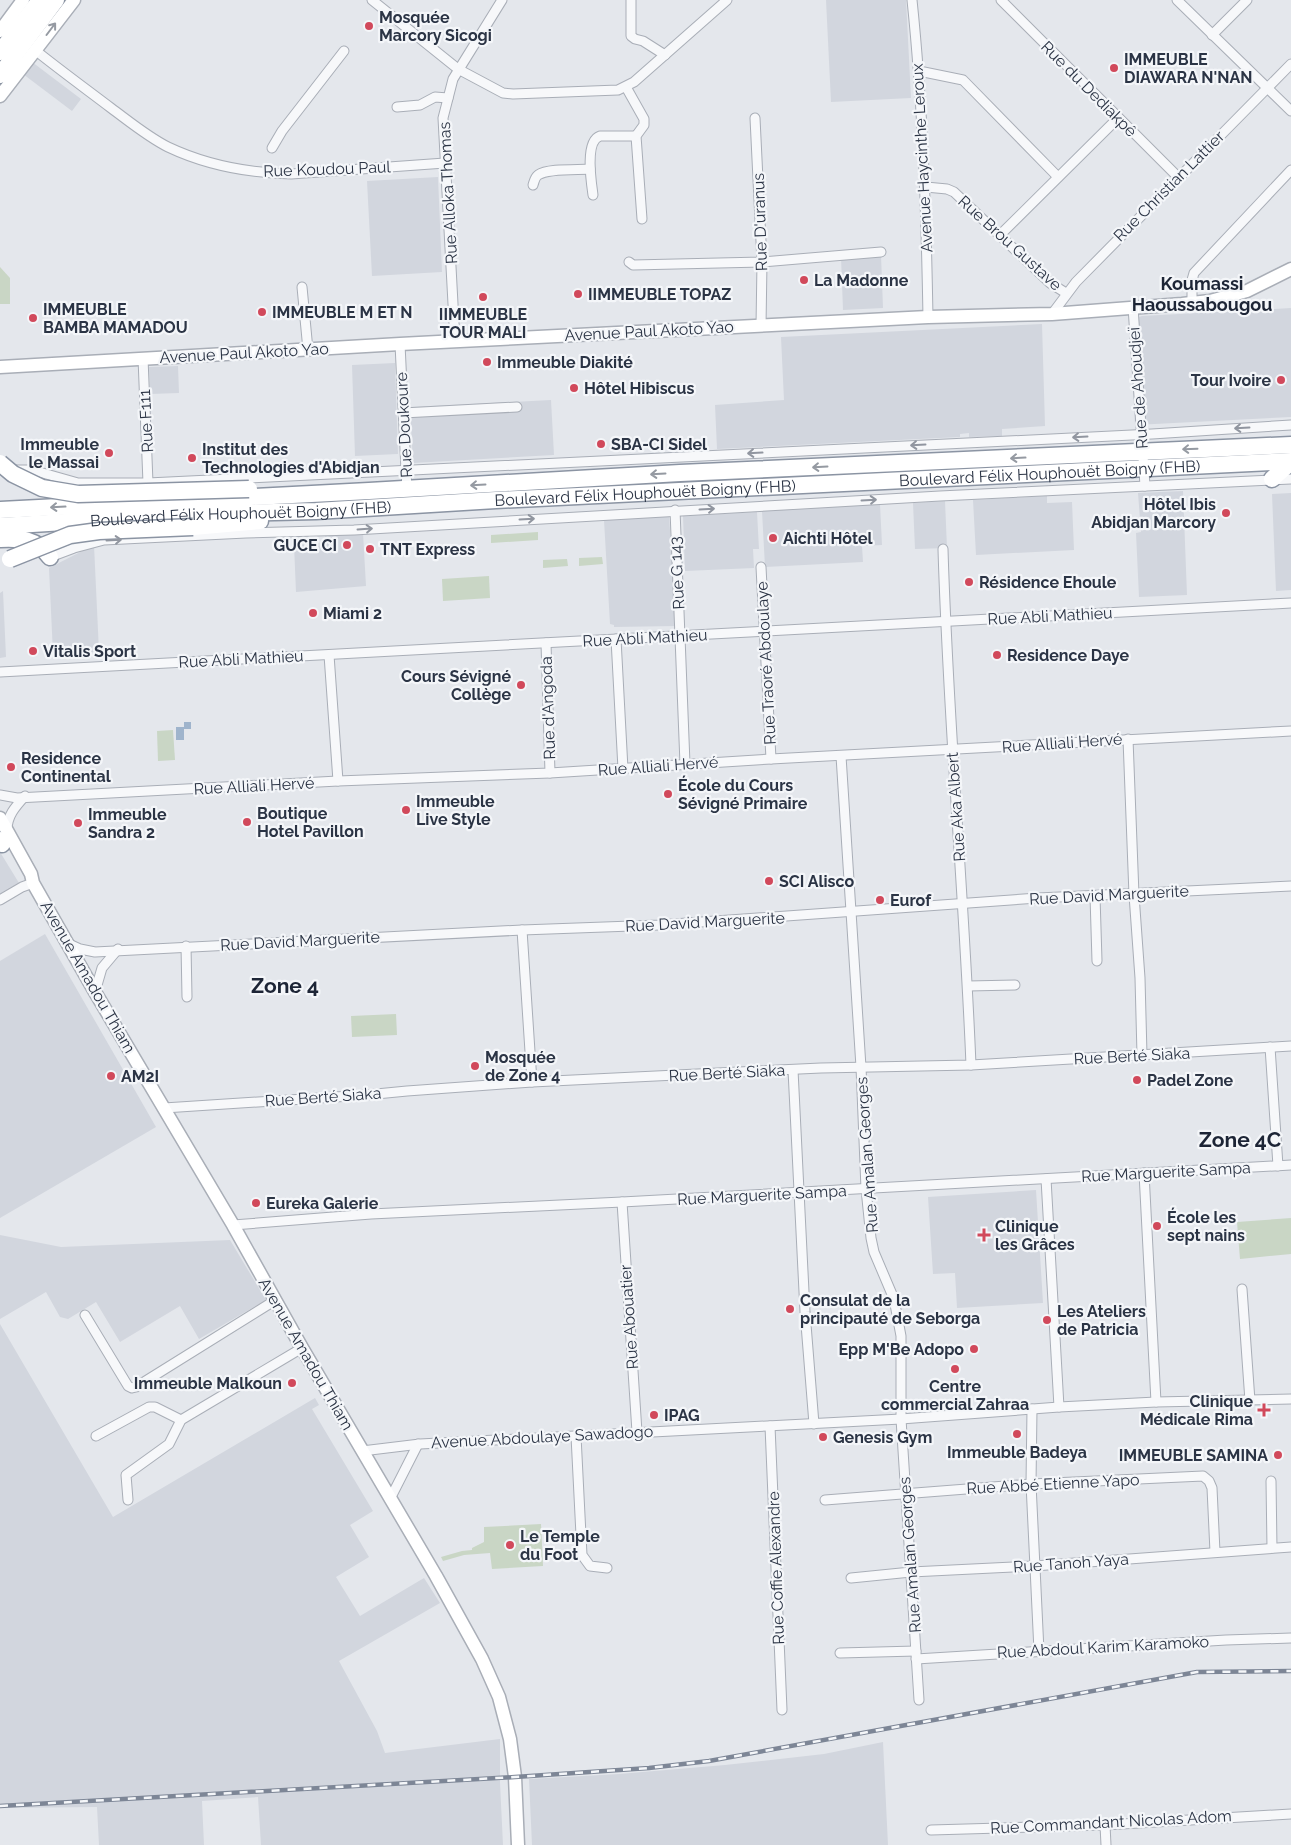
<svg xmlns="http://www.w3.org/2000/svg" width="1291" height="1845" viewBox="0 0 1291 1845" font-family="Raleway,sans-serif">
<rect width="100%" height="100%" fill="#e4e7ec"/>
<!-- built -->
<g fill="#d2d6de">
<path d="M826 0H906L911 98 831 102Z"/>
<path d="M32 62 81 99 72 111 23 74Z"/>
<path d="M438 177 442 272 372 276 367 181Z"/>
<path d="M881 255 883 308 843 310 841 257Z"/>
<path d="M1291 308V417L1135 425 1130 320 1142 316Z"/>
<path d="M1042 324 1045 426 1002 429V436L969 437V433L960 434V437L717 449 715 405 784 400 781 337Z"/>
<path d="M395 363 398 454 355 456 352 365Z"/>
<path d="M178 366 179 393 150 394 149 367Z"/>
<path d="M551 400 554 455 413 463 410 407Z"/>
<path d="M1183 491 1187 595 1139 597 1136 533 1141 532 1138 493Z"/>
<path d="M1291 493V590L1276 591 1272 494Z"/>
<path d="M1047 496V503L1072 502 1074 550 976 555 973 500Z"/>
<path d="M945 501 947 548 915 549 913 503Z"/>
<path d="M880 504 882 545 862 546 863 562 765 567 762 511Z"/>
<path d="M757 512 759 549H753L754 568 685 571 683 516Z"/>
<path d="M669 515 676 626 614 627V625L610 624 604 520Z"/>
<path d="M363 533 366 586 296 592 294 545 326 543 325 535Z"/>
<path d="M94 545 99 652 53 654 49 568Z"/>
<path d="M3 591 6 657 0 658V593Z"/>
<path d="M0 852 19 883 0 894Z"/>
<path d="M45 934 156 1127 0 1218V961Z"/>
<path d="M1036 1190 1043 1303 957 1308 955 1273 933 1274 928 1197Z"/>
<path d="M0 1235 61 1247 230 1240 266 1300 199 1339 180 1306 120 1342 96 1302 68 1319 60 1317 46 1292 0 1319Z"/>
<path d="M0 1324 113 1517 315 1398 319 1405 312 1409 373 1511 350 1525 369 1557 336 1577 360 1616 424 1578 440 1603 339 1661 377 1731 385 1753 500 1739V1783L503 1845H261L258 1797 202 1801 204 1845H99L97 1807 0 1808Z"/>
<path d="M883 1742 888 1845H532L529 1779 619 1774 725 1765 824 1754Z"/>
</g>
<!-- green -->
<g fill="#c9d6c5">
<path d="M0 267 10 278V304H0Z"/>
<path d="M538 532V540L491 543V535Z"/>
<path d="M602 557 603 564 579 566V558Z"/>
<path d="M567 559 568 566 543 568V560Z"/>
<path d="M489 576 490 598 443 601 442 579Z"/>
<path d="M173 730 175 760 158 761 157 731Z"/>
<path d="M396 1014 397 1035 352 1037 351 1016Z"/>
<path d="M1291 1218V1254L1240 1259 1237 1222Z"/>
<path d="M541 1524 543 1566 492 1569 490 1553 464 1555 443 1561 441 1557 462 1551 472 1550V1548L484 1542V1527Z"/>
</g>
<!-- water -->
<path fill="#9fb4cc" d="M184 722H191V729H184V740H176V727H184Z"/>
<g fill="none" stroke-linecap="round" stroke-linejoin="round">
<!-- street casing -->
<g stroke="#a9aeb7" stroke-width="11">
<g id="street">
<path d="M372 0 458 69 503 93 513 94 618 90 634 82 727 0"/>
<path d="M631 0V36L635 39 643 41 665 55"/>
<path d="M912 0C923 105 926 211 928 317"/>
<path d="M1001 0 1178 177"/>
<path d="M1177 0 1291 111"/>
<path d="M1212 35 1247 0"/>
<path d="M35 50C60 70 86 89 111 108 130 122 148 137 168 147 206 165 249 173 291 174L445 163"/>
<path d="M919 71 963 80 1058 177"/>
<path d="M626 87 644 119V125L636 136 642 219"/>
<path d="M397 107 420 105 435 97 448 98"/>
<path d="M755 118 762 262 761 326"/>
<path d="M272 148 282 131 344 51"/>
<path d="M533 185C534 182 535 177 538 175 548 168 578 170 590 169"/>
<path d="M926 187 947 189 954 192 1050 283 1066 293"/>
<path d="M593 195C591 181 585 141 600 136H636"/>
<path d="M1000 235 1118 118"/>
<path d="M629 262 633 265 762 262 881 252"/>
<path d="M302 287 308 350"/>
<path d="M1192 304V280L1194 273 1291 170"/>
<path d="M1133 307 1145 486"/>
<path d="M1052 314 1076 282 1291 64"/>
<path d="M455 341 443 118 453 79 502 0"/>
<path d="M400 344 407 491"/>
<path d="M143 358 148 483"/>
<path d="M403 413 517 407"/>
<path d="M12 470H32L78 483H148L1152 434 1291 425"/>
<path d="M675 510 685 764"/>
<path d="M943 549C948 721 964 893 971 1065"/>
<path d="M50 557 74 548 104 540 246 533 354 530 940 496 1291 479"/>
<path d="M761 567 771 759"/>
<path d="M616 639 623 769"/>
<path d="M546 643 550 773"/>
<path d="M329 655 338 781"/>
<path d="M0 672 1291 603"/>
<path d="M1128 739 1134 895 1140 978 1142 1055"/>
<path d="M841 756 861 1067 866 1189 871 1238 874 1252 894 1299 901 1336V1419L919 1700"/>
<path d="M0 795 17 798 338 781 550 773 771 759 1291 731"/>
<path d="M7 830C7 816 15 807 25 796"/>
<path d="M1095 896 1097 961"/>
<path d="M0 900 22 887 33 883"/>
<path d="M522 930 532 1082"/>
<path d="M67 943 80 949 95 952 522 930 659 925 1038 898 1291 886"/>
<path d="M186 946 187 997"/>
<path d="M968 986 1015 985"/>
<path d="M95 992 102 968 118 949"/>
<path d="M1270 1047 1278 1166"/>
<path d="M793 1070 805 1312 814 1424"/>
<path d="M164 1108 366 1095 407 1091 532 1082 821 1068 971 1065 1291 1046"/>
<path d="M1144 1173 1156 1402"/>
<path d="M1046 1179 1059 1407"/>
<path d="M622 1202 637 1432"/>
<path d="M233 1225 371 1214 622 1202 1291 1165"/>
<path d="M1242 1289 1250 1401"/>
<path d="M85 1315 128 1386 132 1388 136 1387 274 1301"/>
<path d="M1032 1409 1031 1484 1039 1651"/>
<path d="M770 1426 782 1710"/>
<path d="M96 1436 149 1407H155L181 1420"/>
<path d="M576 1436 582 1555 590 1566 607 1568"/>
<path d="M362 1451 420 1444 901 1419 1059 1407 1156 1402 1291 1399"/>
<path d="M1271 1481 1272 1548"/>
<path d="M390 1499 418 1444"/>
<path d="M128 1500 126 1475 169 1444 181 1420 302 1348"/>
<path d="M825 1500 1031 1484 1203 1476 1209 1481 1212 1488 1215 1552"/>
<path d="M851 1578 911 1572 1034 1566 1291 1547"/>
<path d="M840 1653 916 1651"/>
<path d="M916 1659 1226 1640 1291 1638"/>
<path d="M1105 1825 1106 1845"/>
<path d="M931 1830 1105 1825 1291 1814"/>
</g>
</g>
<!-- secondary casing -->
<g stroke="#a9aeb7" stroke-width="15">
<g id="secondary">
<path d="M0 31 23 0"/>
<path d="M0 96 74 0"/>
<path d="M0 367 400 344 928 317 1052 314 1182 304 1210 301 1247 291 1291 269"/>
<path d="M0 818 31 874 33 883 95 992 233 1225 302 1348 436 1576 482 1659 499 1697 510 1739 515 1777 518 1845"/>
</g>
</g>
<!-- highway casing -->
<g stroke="#8b94a3" stroke-width="19">
<g id="highway">
<path d="M0 52 40 0"/>
<path d="M0 75 56 0"/>
<path d="M1272 479 1291 462"/>
<path d="M0 510 369 491 680 473 1291 445"/>
<path id="s1" d="M0 526 193 514 316 511 496 500 1291 461"/>
<path d="M193 527 260 521"/>
<path d="M0 539C21 538 37 539 50 557"/>
<path d="M0 840 2 844"/>
</g>
</g>
<!-- street -->
<use href="#street" stroke="#f7f8fa" stroke-width="9"/>
<!-- secondary -->
<use href="#secondary" stroke="#fff" stroke-width="12"/>
<!-- highway -->
<use href="#highway" stroke="#fff" stroke-width="16"/>
<!-- rail casing -->
<g stroke="#7d8696" stroke-width="4.5">
<path id="rail" d="M0 1806 515 1777 649 1768 709 1761 1197 1672 1291 1671"/>
</g>
<!-- rail -->
<use href="#rail" stroke="#f4f6f9" stroke-width="2.5" stroke-dasharray="8" stroke-linecap="butt"/>
<!-- highway-bridge casing -->
<g stroke="#8b94a3" stroke-width="19" stroke-linecap="butt">
<g id="highway-bridge">
<path d="M0 463 13 474 42 488 78 494 249 489"/>
<path d="M10 559 70 535 99 531 193 527"/>
</g>
</g>
<!-- highway-bridge -->
<use href="#highway-bridge" stroke="#fff" stroke-width="16"/>
</g>
<!-- one-way arrows -->
<defs><path id="oneway-shaft" d="M-6 0H5M1.5-3L5.5 0L1.5 3" fill="none" stroke-width="1.6" stroke-linecap="round" stroke-linejoin="round" transform="scale(1.25)"/></defs>
<g stroke="#959aa2">
<use href="#oneway-shaft" transform="translate(51 29) rotate(-53)"/>
<use href="#oneway-shaft" transform="translate(1190 449) rotate(178)"/>
<use href="#oneway-shaft" transform="translate(1018 458) rotate(177)"/>
<use href="#oneway-shaft" transform="translate(820 467) rotate(177)"/>
<use href="#oneway-shaft" transform="translate(658 474) rotate(177)"/>
<use href="#oneway-shaft" transform="translate(478 485) rotate(177)"/>
<use href="#oneway-shaft" transform="translate(58 507) rotate(177)"/>
</g>
<g stroke="#9196a0">
<use href="#oneway-shaft" transform="translate(1242 428) rotate(177)"/>
<use href="#oneway-shaft" transform="translate(1080 437) rotate(177)"/>
<use href="#oneway-shaft" transform="translate(918 445) rotate(177)"/>
<use href="#oneway-shaft" transform="translate(755 453) rotate(177)"/>
<use href="#oneway-shaft" transform="translate(869 500) rotate(-3)"/>
<use href="#oneway-shaft" transform="translate(707 509) rotate(-3)"/>
<use href="#oneway-shaft" transform="translate(527 519) rotate(-3)"/>
<use href="#oneway-shaft" transform="translate(365 529) rotate(-4)"/>
<use href="#oneway-shaft" transform="translate(114 540) rotate(-3)"/>
</g>
<!-- markers -->
<g fill="#d1495b" stroke="#f4f6f9" stroke-width="2">
<circle cx="369" cy="26" r="5"/>
<circle cx="1114" cy="68" r="5"/>
<circle cx="804" cy="280" r="5"/>
<circle cx="578" cy="294" r="5"/>
<circle cx="483" cy="297" r="5"/>
<circle cx="262" cy="312" r="5"/>
<circle cx="33" cy="318" r="5"/>
<circle cx="487" cy="362" r="5"/>
<circle cx="1281" cy="380" r="5"/>
<circle cx="574" cy="388" r="5"/>
<circle cx="601" cy="444" r="5"/>
<circle cx="109" cy="453" r="5"/>
<circle cx="192" cy="458" r="5"/>
<circle cx="1226" cy="513" r="5"/>
<circle cx="773" cy="538" r="5"/>
<circle cx="347" cy="545" r="5"/>
<circle cx="370" cy="549" r="5"/>
<circle cx="969" cy="582" r="5"/>
<circle cx="313" cy="613" r="5"/>
<circle cx="33" cy="651" r="5"/>
<circle cx="997" cy="655" r="5"/>
<circle cx="521" cy="685" r="5"/>
<circle cx="11" cy="767" r="5"/>
<circle cx="668" cy="794" r="5"/>
<circle cx="406" cy="810" r="5"/>
<circle cx="247" cy="822" r="5"/>
<circle cx="78" cy="823" r="5"/>
<circle cx="769" cy="881" r="5"/>
<circle cx="880" cy="900" r="5"/>
<circle cx="475" cy="1066" r="5"/>
<circle cx="111" cy="1076" r="5"/>
<circle cx="1137" cy="1080" r="5"/>
<circle cx="256" cy="1203" r="5"/>
<circle cx="1157" cy="1226" r="5"/>
<path d="M981.5 1227.5h5v5h5v5h-5v5h-5v-5h-5v-5h5z"/>
<circle cx="790" cy="1309" r="5"/>
<circle cx="1047" cy="1320" r="5"/>
<circle cx="974" cy="1349" r="5"/>
<circle cx="955" cy="1369" r="5"/>
<circle cx="292" cy="1383" r="5"/>
<path d="M1261.5 1402.5h5v5h5v5h-5v5h-5v-5h-5v-5h5z"/>
<circle cx="654" cy="1415" r="5"/>
<circle cx="1017" cy="1434" r="5"/>
<circle cx="823" cy="1437" r="5"/>
<circle cx="1278" cy="1455" r="5"/>
<circle cx="510" cy="1545" r="5"/>
</g>
<g text-anchor="middle" dominant-baseline="central" stroke-width="4.5" stroke-linejoin="round" paint-order="stroke">
<!-- poi labels -->
<g font-size="16" font-weight="bold" fill="#2b3445" stroke="#f4f6f9" text-anchor="start">
<text x="379" y="17">Mosquée<tspan x="379" dy="18">Marcory Sicogi</tspan></text>
<text x="1124" y="59">IMMEUBLE<tspan x="1124" dy="18">DIAWARA N'NAN</tspan></text>
<text x="814" y="280">La Madonne</text>
<text x="588" y="294">IIMMEUBLE TOPAZ</text>
<text x="43" y="309">IMMEUBLE<tspan x="43" dy="18">BAMBA MAMADOU</tspan></text>
<text x="272" y="312">IMMEUBLE M ET N</text>
<text x="483" y="314" text-anchor="middle">IIMMEUBLE<tspan x="483" dy="18">TOUR MALI</tspan></text>
<text x="497" y="362">Immeuble Diakité</text>
<text x="1271" y="380" text-anchor="end">Tour Ivoire</text>
<text x="584" y="388">Hôtel Hibiscus</text>
<text x="99" y="444" text-anchor="end">Immeuble<tspan x="99" dy="18">le Massai</tspan></text>
<text x="611" y="444">SBA-CI Sidel</text>
<text x="202" y="449">Institut des<tspan x="202" dy="18">Technologies d'Abidjan</tspan></text>
<text x="1216" y="504" text-anchor="end">Hôtel Ibis<tspan x="1216" dy="18">Abidjan Marcory</tspan></text>
<text x="783" y="538">Aichti Hôtel</text>
<text x="337" y="545" text-anchor="end">GUCE CI</text>
<text x="380" y="549">TNT Express</text>
<text x="979" y="582">Résidence Ehoule</text>
<text x="323" y="613">Miami 2</text>
<text x="43" y="651">Vitalis Sport</text>
<text x="1007" y="655">Residence Daye</text>
<text x="511" y="676" text-anchor="end">Cours Sévigné<tspan x="511" dy="18">Collège</tspan></text>
<text x="21" y="758">Residence<tspan x="21" dy="18">Continental</tspan></text>
<text x="678" y="785">École du Cours<tspan x="678" dy="18">Sévigné Primaire</tspan></text>
<text x="416" y="801">Immeuble<tspan x="416" dy="18">Live Style</tspan></text>
<text x="257" y="813">Boutique<tspan x="257" dy="18">Hotel Pavillon</tspan></text>
<text x="88" y="814">Immeuble<tspan x="88" dy="18">Sandra 2</tspan></text>
<text x="779" y="881">SCI Alisco</text>
<text x="890" y="900">Eurof</text>
<text x="485" y="1057">Mosquée<tspan x="485" dy="18">de Zone 4</tspan></text>
<text x="121" y="1076">AM2I</text>
<text x="1147" y="1080">Padel Zone</text>
<text x="266" y="1203">Eureka Galerie</text>
<text x="1167" y="1217">École les<tspan x="1167" dy="18">sept nains</tspan></text>
<text x="995" y="1226">Clinique<tspan x="995" dy="18">les Grâces</tspan></text>
<text x="800" y="1300">Consulat de la<tspan x="800" dy="18">principauté de Seborga</tspan></text>
<text x="1057" y="1311">Les Ateliers<tspan x="1057" dy="18">de Patricia</tspan></text>
<text x="964" y="1349" text-anchor="end">Epp M'Be Adopo</text>
<text x="282" y="1383" text-anchor="end">Immeuble Malkoun</text>
<text x="955" y="1386" text-anchor="middle">Centre<tspan x="955" dy="18">commercial Zahraa</tspan></text>
<text x="1253" y="1401" text-anchor="end">Clinique<tspan x="1253" dy="18">Médicale Rima</tspan></text>
<text x="664" y="1415">IPAG</text>
<text x="833" y="1437">Genesis Gym</text>
<text x="1017" y="1452" text-anchor="middle">Immeuble Badeya</text>
<text x="1268" y="1455" text-anchor="end">IMMEUBLE SAMINA</text>
<text x="520" y="1536">Le Temple<tspan x="520" dy="18">du Foot</tspan></text>
</g>
<!-- street labels -->
<g font-size="16" fill="#2b3445" stroke="#f4f6f9">
<text transform="translate(1089 89) rotate(45)">Rue du Dediakpê</text>
<text transform="translate(922 158) rotate(-93)">Avenue Haycinthe Leroux</text>
<text transform="translate(327 169) rotate(-2)">Rue Koudou Paul</text>
<text transform="translate(1169 186) rotate(-45)">Rue Christian Lattier</text>
<text transform="translate(448 193) rotate(-93)">Rue Alloka Thomas</text>
<text transform="translate(760 222) rotate(-92)">Rue D'uranus</text>
<text transform="translate(1010 243) rotate(42)">Rue Brou Gustave</text>
<text transform="translate(649 331) rotate(-3)">Avenue Paul Akoto Yao</text>
<text transform="translate(244 353) rotate(-3)">Avenue Paul Akoto Yao</text>
<text transform="translate(1138 388) rotate(-94)">Rue de Ahoudjeï</text>
<text transform="translate(146 421) rotate(-93)">Rue F111</text>
<text transform="translate(404 425) rotate(-93)">Rue Doukoure</text>
<text stroke="none"><textPath href="#s1" startOffset="1051">Boulevard Félix Houphouët Boigny (FHB)</textPath></text>
<text stroke="none"><textPath href="#s1" startOffset="646">Boulevard Félix Houphouët Boigny (FHB)</textPath></text>
<text stroke="none"><textPath href="#s1" startOffset="241">Boulevard Félix Houphouët Boigny (FHB)</textPath></text>
<text transform="translate(677 573) rotate(-93)">Rue G 143</text>
<text transform="translate(1050 616) rotate(-3)">Rue Abli Mathieu</text>
<text transform="translate(645 638) rotate(-3)">Rue Abli Mathieu</text>
<text transform="translate(241 659) rotate(-3)">Rue Abli Mathieu</text>
<text transform="translate(766 663) rotate(-93)">Rue Traoré Abdoulaye</text>
<text transform="translate(548 708) rotate(-92)">Rue d'Angoda</text>
<text transform="translate(1062 743) rotate(-4)">Rue Alliali Hervé</text>
<text transform="translate(658 766) rotate(-4)">Rue Alliali Hervé</text>
<text transform="translate(254 786) rotate(-3)">Rue Alliali Hervé</text>
<text transform="translate(956 807) rotate(-94)">Rue Aka Albert</text>
<text transform="translate(1109 895) rotate(-3)">Rue David Marguerite</text>
<text transform="translate(705 922) rotate(-3)">Rue David Marguerite</text>
<text transform="translate(300 941) rotate(-3)">Rue David Marguerite</text>
<text transform="translate(88 977) rotate(60)">Avenue Amadou Thiam</text>
<text transform="translate(1132 1056) rotate(-3)">Rue Berté Siaka</text>
<text transform="translate(727 1073) rotate(-3)">Rue Berté Siaka</text>
<text transform="translate(323 1097) rotate(-4)">Rue Berté Siaka</text>
<text transform="translate(867 1155) rotate(-94)">Rue Amalan Georges</text>
<text transform="translate(1166 1172) rotate(-3)">Rue Marguerite Sampa</text>
<text transform="translate(762 1195) rotate(-3)">Rue Marguerite Sampa</text>
<text transform="translate(629 1317) rotate(-94)">Rue Abouatier</text>
<text transform="translate(306 1354) rotate(60)">Avenue Amadou Thiam</text>
<text transform="translate(542 1437) rotate(-3)">Avenue Abdoulaye Sawadogo</text>
<text transform="translate(1053 1484) rotate(-3)">Rue Abbé Etienne Yapo</text>
<text transform="translate(910 1555) rotate(-94)">Rue Amalan Georges</text>
<text transform="translate(1071 1563) rotate(-4)">Rue Tanoh Yaya</text>
<text transform="translate(776 1568) rotate(-92)">Rue Coffie Alexandre</text>
<text transform="translate(1103 1647) rotate(-3)">Rue Abdoul Karim Karamoko</text>
<text transform="translate(1111 1822) rotate(-3)">Rue Commandant Nicolas Adom</text>
</g>
<!-- neighbourhood labels -->
<g font-size="18" font-weight="bold" fill="#1d2536" stroke="#f4f6f9">
<text x="1202" y="283">Koumassi<tspan x="1202" dy="21">Haoussabougou</tspan></text>
</g>
<!-- district labels -->
<g font-size="21" font-weight="bold" fill="#1d2536" stroke="#f4f6f9">
<text x="285" y="985">Zone 4</text>
<text x="1240" y="1139">Zone 4C</text>
</g>
</g>
</svg>
